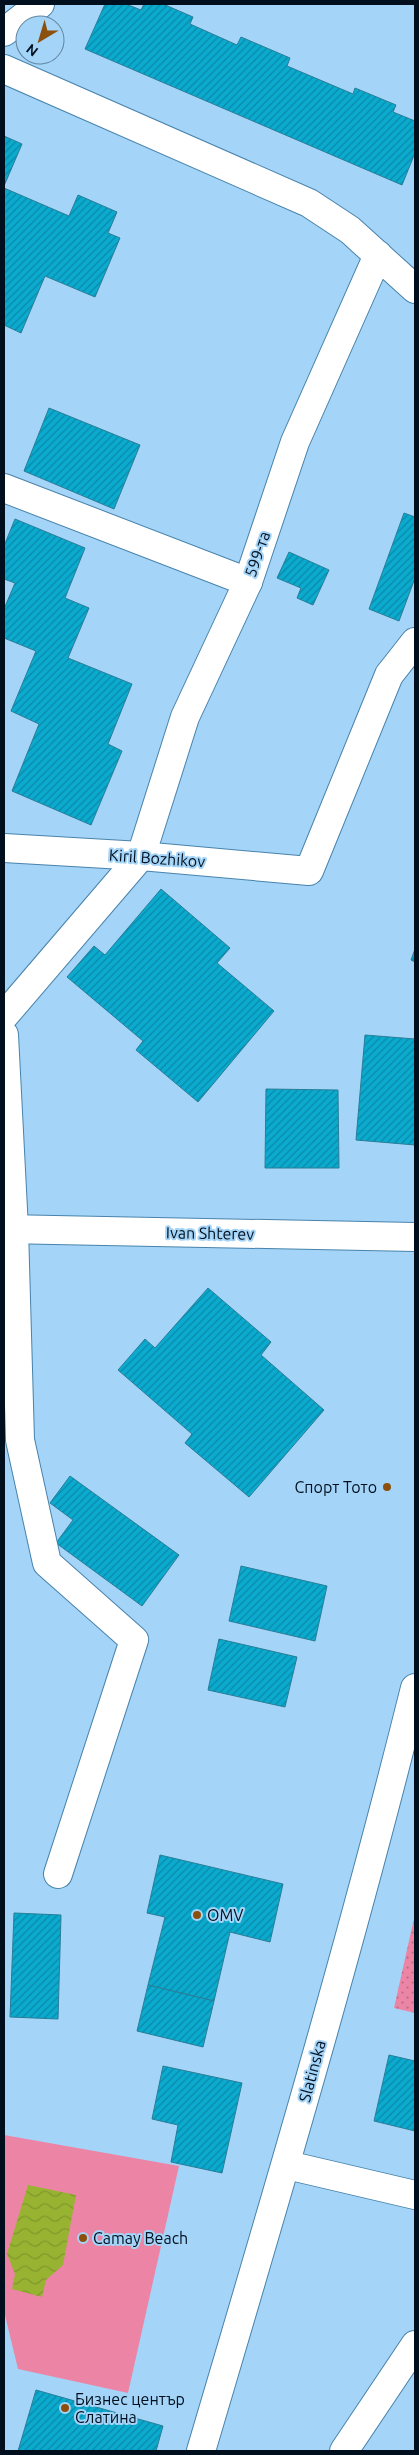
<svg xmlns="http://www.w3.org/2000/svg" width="419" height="2455" viewBox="0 0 419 2455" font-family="Ubuntu,sans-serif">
<defs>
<pattern id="grass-dots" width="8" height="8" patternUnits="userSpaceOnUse" patternTransform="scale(1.25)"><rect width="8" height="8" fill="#ec85a5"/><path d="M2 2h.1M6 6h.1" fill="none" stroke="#bd6b86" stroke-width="1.8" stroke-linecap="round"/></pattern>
<pattern id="water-waves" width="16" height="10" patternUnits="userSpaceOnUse" patternTransform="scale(1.25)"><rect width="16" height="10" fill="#97b331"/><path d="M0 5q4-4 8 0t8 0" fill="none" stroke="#80992b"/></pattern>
<pattern id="building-hatch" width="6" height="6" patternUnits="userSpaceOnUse" patternTransform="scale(1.25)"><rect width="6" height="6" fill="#0baacf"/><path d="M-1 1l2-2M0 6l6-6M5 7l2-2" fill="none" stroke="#0989a7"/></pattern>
</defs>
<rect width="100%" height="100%" fill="#a4d4f7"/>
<!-- grass -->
<path fill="url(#grass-dots)" d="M415 1914V2013L394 2008Z"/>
<!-- park -->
<path fill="#ec85a5" d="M4 2135 179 2166 128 2393 18 2369 4 2311Z"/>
<!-- water -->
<path fill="url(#water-waves)" d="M28 2185 76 2195 63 2265 46 2280 42 2297 12 2289 15 2274 7 2254Z"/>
<!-- building -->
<g fill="url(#building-hatch)" stroke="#287e97">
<path d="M105 4H126L141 10 144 4H163L193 17 190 24 237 45 241 37 290 58 287 66 353 94 355 88 396 105 393 112 415 121V153L402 185 85 49Z"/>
<path d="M4 136 22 144 4 186Z"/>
<path d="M4 188 69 216 78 195 117 212 108 233 120 238 95 297 45 276 21 333 4 325Z"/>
<path d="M49 408 140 445 114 509 24 471Z"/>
<path d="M404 513 415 517V578L399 621 369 609Z"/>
<path d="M15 519 85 548 65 598 89 608 68 658 132 684 108 744 122 751 91 825 12 791 39 724 11 711 36 651 4 638V609L15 583 4 579V546Z"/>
<path d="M289 552 329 570 313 605 297 598 301 588 277 578Z"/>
<path d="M161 889 230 948 217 963 274 1011 198 1102 136 1050 143 1041 67 977 94 946 105 955Z"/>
<path d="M415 949V962L411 960Z"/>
<path d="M365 1035 415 1039V1145L356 1140Z"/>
<path d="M266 1089 338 1090 339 1168H265Z"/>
<path d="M208 1288 271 1342 261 1355 324 1410 249 1497 185 1443 192 1434 118 1370 145 1339 155 1348Z"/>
<path d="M70 1476 179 1555 142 1606 56 1543 73 1520 50 1503Z"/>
<path d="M241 1566 327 1586 315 1641 229 1621Z"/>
<path d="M219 1639 297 1657 285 1707 208 1690Z"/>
<path d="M160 1855 283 1884 270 1942 230 1932 214 2001 148 1985 165 1917 147 1913Z"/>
<path d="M14 1913 61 1915 58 2019 10 2017Z"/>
<path d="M148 1985 214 2001 203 2047 137 2031Z"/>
<path d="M389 2055 415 2061V2131L374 2121Z"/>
<path d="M163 2066 242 2083 222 2173 171 2162 178 2125 152 2119Z"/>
<path d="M36 2390 163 2426 156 2451H18Z"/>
</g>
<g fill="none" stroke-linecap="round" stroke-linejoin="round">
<!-- minor casing -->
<g stroke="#4883ac" stroke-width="30">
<g id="minor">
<path d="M4 32 40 4"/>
<path d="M4 69 309 203 350 230 415 289"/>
<path d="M4 488 248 582"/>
<path d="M4 848 141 856 309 871 389 675 415 642"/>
<path d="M4 1016 141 856 185 717 248 582 295 442 378 255"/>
<path d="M4 1035 14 1229 20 1440 47 1563 134 1640 58 1874"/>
<path d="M4 1229 415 1237"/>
<path d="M287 2165 415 2195"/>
<path d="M201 2451C276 2198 351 1945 415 1688"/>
<path d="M344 2451 415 2345"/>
</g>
</g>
<!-- minor -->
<use href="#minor" stroke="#fff" stroke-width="28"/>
</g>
<!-- markers -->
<g fill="#8c500e" stroke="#a4d4f7" stroke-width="2">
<circle cx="387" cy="1487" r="5"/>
<circle cx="197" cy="1915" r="5"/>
<circle cx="83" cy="2238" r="5"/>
<circle cx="65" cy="2408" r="5"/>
</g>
<g text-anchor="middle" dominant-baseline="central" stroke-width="4" stroke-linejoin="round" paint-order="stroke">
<!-- street labels -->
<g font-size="16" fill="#000f1e" stroke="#a4d4f7">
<text transform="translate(257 554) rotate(-71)">599-та</text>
<text transform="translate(157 858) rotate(4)">Kiril Bozhikov</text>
<text transform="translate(210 1233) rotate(1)">Ivan Shterev</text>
<text transform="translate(312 2071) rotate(-75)">Slatinska</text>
</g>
<!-- poi labels -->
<g font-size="16" fill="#000f1e" stroke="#a4d4f7" text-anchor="start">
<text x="377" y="1487" text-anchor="end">Спорт Тото</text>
<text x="207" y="1915">OMV</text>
<text x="93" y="2238">Camay Beach</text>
<text x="75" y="2399">Бизнес център<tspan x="75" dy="18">Слатина</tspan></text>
</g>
</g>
<!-- border -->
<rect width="419" height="2455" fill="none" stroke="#000f1e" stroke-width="10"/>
<!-- north arrow -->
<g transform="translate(40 40) rotate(218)"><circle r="24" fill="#a4d4f7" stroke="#6285a0"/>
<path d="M0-4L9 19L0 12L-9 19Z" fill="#8c500e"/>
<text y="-8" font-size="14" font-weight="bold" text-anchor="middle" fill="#000f1e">N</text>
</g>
</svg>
